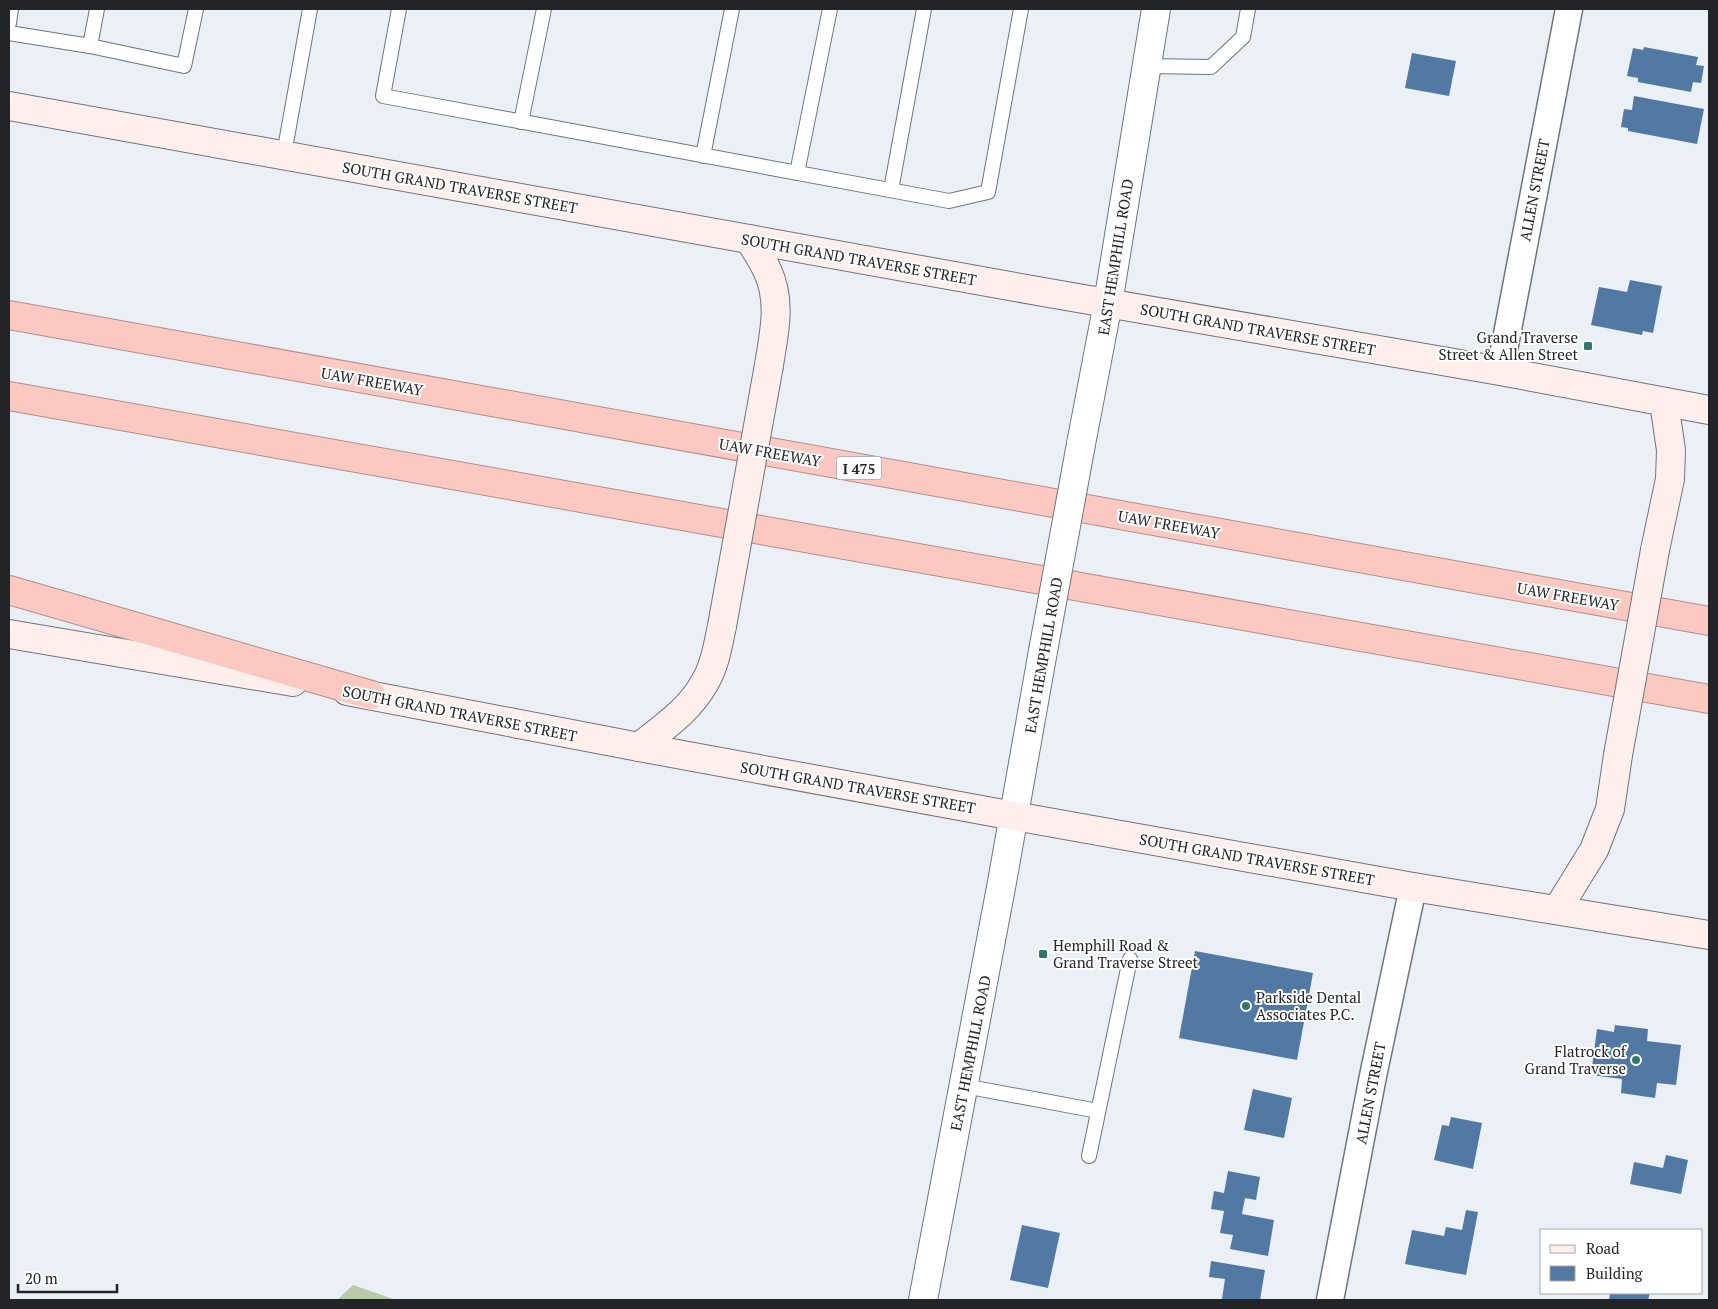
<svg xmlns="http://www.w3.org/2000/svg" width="1718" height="1309" viewBox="0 0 1718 1309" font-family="'PT Serif',serif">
<rect width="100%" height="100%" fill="#eaf0f6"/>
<!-- green -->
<path fill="#bac9a7" d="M353 1285 396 1300H337Z"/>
<!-- building -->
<g fill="#5279a4">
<path d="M1644 47 1698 57 1696 65 1704 66 1701 83 1693 82 1691 92 1638 82V78L1627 76 1633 48 1643 50Z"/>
<path d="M1412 53 1456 61 1449 96 1405 88Z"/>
<path d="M1634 96 1704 109 1697 144 1628 131V128L1621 127 1624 109 1632 110Z"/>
<path d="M1630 280 1662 286 1653 333 1643 331 1642 335 1591 325 1599 287 1627 292Z"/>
<path d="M1195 951 1313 973 1297 1060 1179 1038Z"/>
<path d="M1615 1025 1648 1029 1647 1041 1681 1045 1676 1085 1657 1083 1655 1098 1621 1093 1622 1079 1591 1075 1597 1029 1614 1032Z"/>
<path d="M1253 1089 1292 1098 1284 1138 1244 1130Z"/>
<path d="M1451 1117 1482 1123 1473 1169 1434 1160 1442 1125 1449 1126Z"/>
<path d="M1666 1155 1688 1160 1681 1194 1630 1184 1634 1162 1663 1168Z"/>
<path d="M1228 1171 1260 1177 1256 1200 1245 1198 1242 1214 1274 1220 1268 1256 1230 1249 1233 1235 1220 1233 1224 1211 1211 1209 1214 1191 1224 1193Z"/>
<path d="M1466 1210 1478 1212 1466 1275 1405 1264 1412 1230 1444 1236 1446 1227 1462 1230Z"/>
<path d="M1022 1225 1060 1233 1048 1288 1010 1280Z"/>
<path d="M1211 1261 1265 1270 1260 1300 1222 1299 1225 1279 1209 1277Z"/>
<path d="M1610 1293H1650L1648 1300H1609Z"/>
</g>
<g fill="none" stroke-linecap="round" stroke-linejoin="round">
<!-- service casing -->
<g stroke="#70757b" stroke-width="16">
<g id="service">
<path d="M399 9 383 96 949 201 988 192 1021 9"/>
<path d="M9 23 11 9"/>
<path d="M9 33 90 46 97 9"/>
<path d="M90 46 184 66 196 9"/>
<path d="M1146 66 1211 67 1243 37 1248 9"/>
<path d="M521 122 544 9"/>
<path d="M284 154 310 9"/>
<path d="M703 156 732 9"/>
<path d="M797 173 830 9"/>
<path d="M891 190 924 9"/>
<path d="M964 1086 1098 1111"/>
<path d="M1089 1156 1130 959"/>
</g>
</g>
<!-- minor casing -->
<g stroke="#70757b" stroke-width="29">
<g id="minor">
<path d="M1500 371 1569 9"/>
<path d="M1330 1300 1373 1076 1413 887"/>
</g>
</g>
<!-- tertiary casing -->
<g stroke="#70757b" stroke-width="30">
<g id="tertiary">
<path d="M1081 444 1108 303 1156 9"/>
<path d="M923 1300 1002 882 1043 651"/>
</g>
</g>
<!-- secondary casing -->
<g stroke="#70757b" stroke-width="30">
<g id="secondary">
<path d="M9 106 1043 292 1500 371 1709 410"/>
<path d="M749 239C755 249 762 259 767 270 782 301 774 333 769 365"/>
<path d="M1655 550 1670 479 1671 450 1664 402"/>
<path d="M9 634 293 682"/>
<path d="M347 691 639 747 1014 816 1413 887 1709 935"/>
<path d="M639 747C663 728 690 710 705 682 715 665 718 645 722 626"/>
<path d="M1557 910 1594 850 1610 809 1618 755"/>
</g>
</g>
<!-- motorway casing -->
<g stroke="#af8f8b" stroke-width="30">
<g id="motorway">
<path d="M9 315 1709 621"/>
<path d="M9 396 1709 699"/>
<path d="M9 590 371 695"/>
</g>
</g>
<!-- service -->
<use href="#service" stroke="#fff" stroke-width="14"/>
<!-- minor -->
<use href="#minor" stroke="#fff" stroke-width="26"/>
<!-- tertiary -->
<use href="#tertiary" stroke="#fff" stroke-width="28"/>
<!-- secondary -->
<use href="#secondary" stroke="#feefec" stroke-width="28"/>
<!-- motorway -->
<use href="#motorway" stroke="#fbc9c1" stroke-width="28"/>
<!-- tertiary-bridge casing -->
<g stroke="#70757b" stroke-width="30" stroke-linecap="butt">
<path id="tertiary-bridge" d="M1043 651 1081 444"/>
</g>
<!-- secondary-bridge casing -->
<g stroke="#70757b" stroke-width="30" stroke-linecap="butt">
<g id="secondary-bridge">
<path d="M722 626 769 365"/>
<path d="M1618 755 1655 550"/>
</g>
</g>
<!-- tertiary-bridge -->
<use href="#tertiary-bridge" stroke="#fff" stroke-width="28"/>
<!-- secondary-bridge -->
<use href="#secondary-bridge" stroke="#feefec" stroke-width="28"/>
</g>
<!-- markers -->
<g fill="#2f7770" stroke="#fff" stroke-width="2">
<rect x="1583" y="341" width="10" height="10" rx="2.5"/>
<rect x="1038" y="949" width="10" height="10" rx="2.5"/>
<circle cx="1246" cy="1006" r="5"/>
<circle cx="1636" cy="1060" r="5"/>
</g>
<g text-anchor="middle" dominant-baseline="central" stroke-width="4" stroke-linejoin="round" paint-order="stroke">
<!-- shield labels -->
<rect fill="#fff" stroke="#646668" stroke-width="1" x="836.5" y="456.5" width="45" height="23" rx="4"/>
<g font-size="14" font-weight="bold" fill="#222427">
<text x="859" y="468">I 475</text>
</g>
<!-- street labels -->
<g font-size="15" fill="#222427" stroke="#fff">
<text transform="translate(460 187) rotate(10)">SOUTH GRAND TRAVERSE STREET</text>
<text transform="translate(1534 190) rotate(-79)">ALLEN STREET</text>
<text transform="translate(1115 257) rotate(-81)">EAST HEMPHILL ROAD</text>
<text transform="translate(859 259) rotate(10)">SOUTH GRAND TRAVERSE STREET</text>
<text transform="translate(1258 329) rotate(10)">SOUTH GRAND TRAVERSE STREET</text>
<text transform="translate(372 381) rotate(10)">UAW FREEWAY</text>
<text transform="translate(770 452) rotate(10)">UAW FREEWAY</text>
<text transform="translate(1169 524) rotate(10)">UAW FREEWAY</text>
<text transform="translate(1568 596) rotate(10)">UAW FREEWAY</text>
<text transform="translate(1043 655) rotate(-80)">EAST HEMPHILL ROAD</text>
<text transform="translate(460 713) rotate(11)">SOUTH GRAND TRAVERSE STREET</text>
<text transform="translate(858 787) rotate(10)">SOUTH GRAND TRAVERSE STREET</text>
<text transform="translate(1257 859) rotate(10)">SOUTH GRAND TRAVERSE STREET</text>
<text transform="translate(970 1053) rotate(-79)">EAST HEMPHILL ROAD</text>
<text transform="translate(1370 1093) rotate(-79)">ALLEN STREET</text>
</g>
<!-- poi labels -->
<g font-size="15" fill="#222427" stroke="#fff" text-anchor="end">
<text x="1578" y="337">Grand Traverse<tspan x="1578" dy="17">Street &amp; Allen Street</tspan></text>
<text x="1053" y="945" text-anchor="start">Hemphill Road &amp;<tspan x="1053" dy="17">Grand Traverse Street</tspan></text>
<text x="1256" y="997" text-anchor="start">Parkside Dental<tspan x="1256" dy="17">Associates P.C.</tspan></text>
<text x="1626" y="1051">Flatrock of<tspan x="1626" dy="17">Grand Traverse</tspan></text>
</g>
</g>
<!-- border -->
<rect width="1718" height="1309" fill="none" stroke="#222427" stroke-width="20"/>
<!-- legend -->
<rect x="1540" y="1229" width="162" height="65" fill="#ffffff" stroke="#a7a7a9"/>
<rect x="1550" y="1245" width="25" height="8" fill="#feefec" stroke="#a7a7a9"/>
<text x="1586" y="1254" font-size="15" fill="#222427">Road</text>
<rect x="1550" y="1266" width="25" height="15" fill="#5279a4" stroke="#a7a7a9"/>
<text x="1586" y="1279" font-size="15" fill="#222427">Building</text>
<!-- scale -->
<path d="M18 1284v8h99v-8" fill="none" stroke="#222427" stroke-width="2.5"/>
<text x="25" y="1284" font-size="15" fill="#222427" stroke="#ffffff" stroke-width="4" paint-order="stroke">20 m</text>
</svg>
